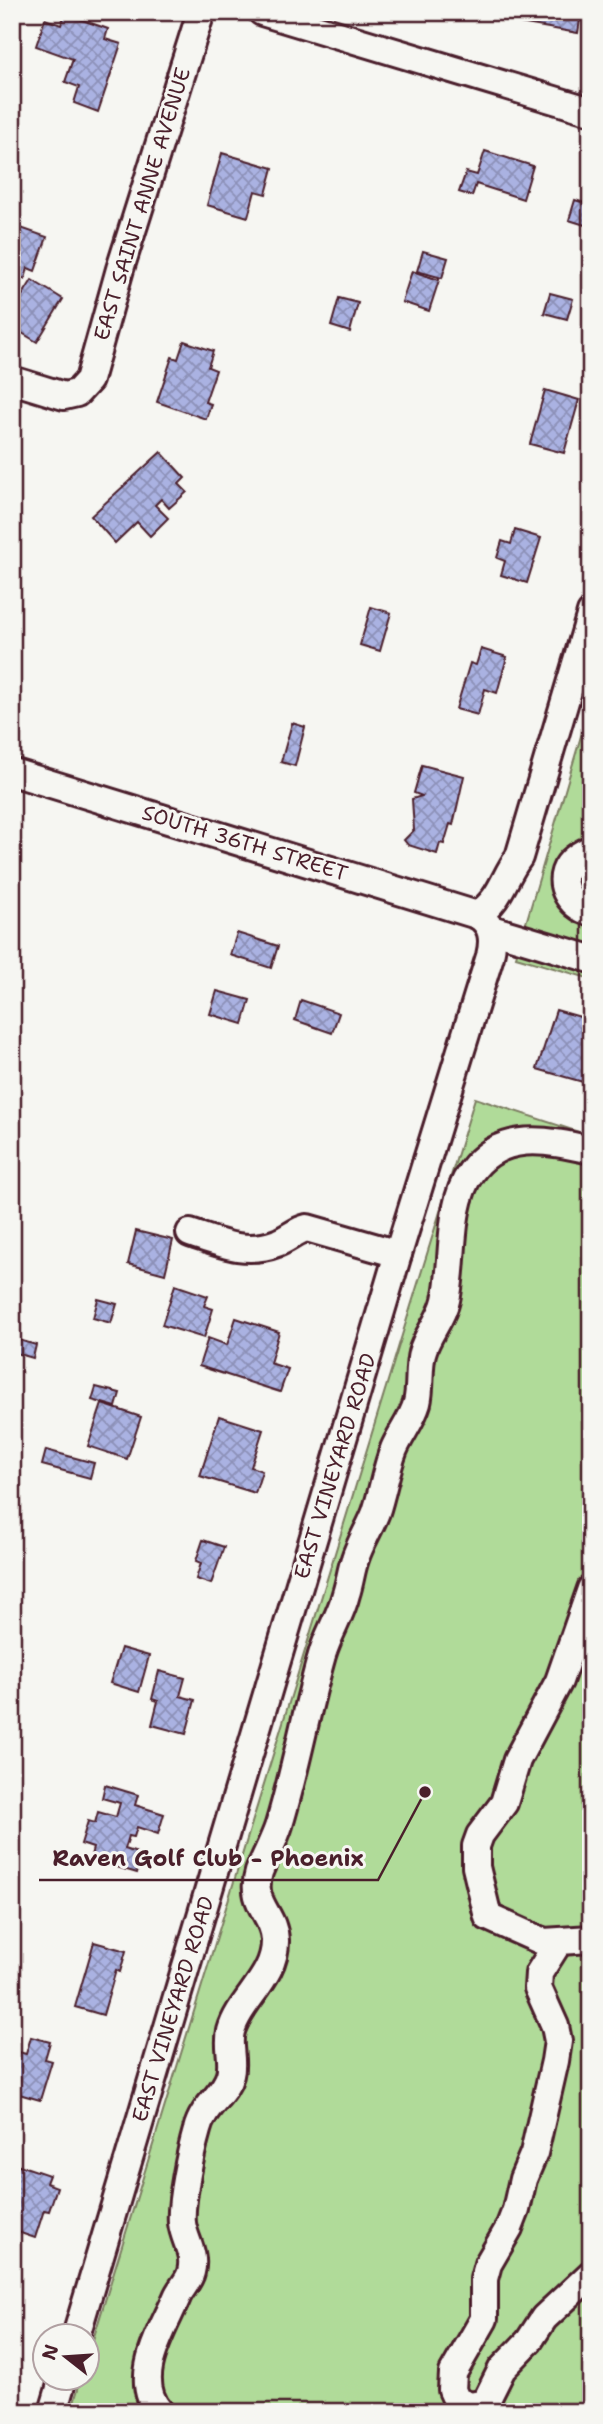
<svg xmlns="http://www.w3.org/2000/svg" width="603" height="2424" viewBox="0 0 603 2424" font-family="'Shantell Sans',sans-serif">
<defs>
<pattern id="building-cross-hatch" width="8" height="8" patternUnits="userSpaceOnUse" patternTransform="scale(1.75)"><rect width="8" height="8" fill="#aab2e2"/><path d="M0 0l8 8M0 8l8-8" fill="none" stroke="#8c90b7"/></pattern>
</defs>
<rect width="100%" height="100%" fill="#f6f6f2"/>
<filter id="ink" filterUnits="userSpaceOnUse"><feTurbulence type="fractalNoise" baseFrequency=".0143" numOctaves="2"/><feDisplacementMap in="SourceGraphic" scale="14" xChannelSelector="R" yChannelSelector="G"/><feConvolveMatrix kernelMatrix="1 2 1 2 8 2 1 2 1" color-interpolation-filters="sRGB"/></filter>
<g filter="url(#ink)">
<!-- green -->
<g fill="#b0db99" stroke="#7d7d62" stroke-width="2">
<path d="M591 702V979L516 957Z"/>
<path d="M475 1098 591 1136V2412H71L81 2379 88 2378V2356Z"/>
</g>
<!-- building -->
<g fill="url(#building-cross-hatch)" stroke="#4a1f2b" stroke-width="2">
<path d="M510 12H574L573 19 580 20 578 33 508 21Z"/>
<path d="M65 14 108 29 105 39 121 44 98 112 74 103 79 87 65 82 73 59 36 46 45 19 61 25Z"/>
<path d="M485 151 533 166 523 199 476 184 472 196 459 192 466 172 477 175Z"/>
<path d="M222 153 273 168 266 194 255 191 248 217 207 205Z"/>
<path d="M575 200 591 205 588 226 569 220Z"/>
<path d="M12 225 47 237 35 271 28 268 25 279 12 274Z"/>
<path d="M423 251 448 258 442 278 417 271Z"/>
<path d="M412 271 439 280 429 311 402 302Z"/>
<path d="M32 280 63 299 37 342 12 327V312Z"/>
<path d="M550 293 573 299 567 319 544 313Z"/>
<path d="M339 298 358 303 350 332 331 326Z"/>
<path d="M184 341 213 351 208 367 216 370 205 402 211 404 206 419 157 402 172 357 178 359Z"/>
<path d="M545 390 579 400 564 453 530 444Z"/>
<path d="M161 452 185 478 179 484 187 492 169 508 161 499 155 505 168 518 150 536 137 522 115 543 91 516Z"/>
<path d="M515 530 541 538 527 583 501 575 505 561 497 558 502 541 511 544Z"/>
<path d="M371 607 391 613 380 651 360 645Z"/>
<path d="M481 649 507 657 497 693 485 689 478 715 456 709 470 663 476 665Z"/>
<path d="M292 723 305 727 295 766 281 762Z"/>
<path d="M422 765 464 776 453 825 450 824 444 844 440 843 437 854 408 845 404 840 414 830 412 799 422 796 414 793Z"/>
<path d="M237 933 278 946 271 968 230 955Z"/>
<path d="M217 991 250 1000 243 1024 210 1014Z"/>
<path d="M301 1000 339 1013 332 1033 295 1020Z"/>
<path d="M556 1010 591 1020V1057L583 1082 537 1069Z"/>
<path d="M136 1231 173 1240 165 1274 128 1264Z"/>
<path d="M175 1285 208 1296 204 1306 213 1309 204 1338 162 1325Z"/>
<path d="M98 1299 117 1304 111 1323 93 1318Z"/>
<path d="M236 1318 279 1332 270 1363 288 1369 280 1392 199 1366 208 1338 227 1345Z"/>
<path d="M12 1338 36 1345 33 1358 12 1352Z"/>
<path d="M96 1387 120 1393 116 1407 92 1400Z"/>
<path d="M102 1404 141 1417 127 1459 88 1446Z"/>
<path d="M219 1416 263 1430 251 1467 262 1471 255 1493 200 1476Z"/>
<path d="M46 1450 94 1463 90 1478 42 1465Z"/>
<path d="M203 1540 224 1547 211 1584 196 1579 201 1563 196 1561Z"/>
<path d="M121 1648 149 1656 139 1692 110 1683Z"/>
<path d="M159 1671 185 1678 180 1696 195 1700 186 1734 152 1725 158 1701 152 1699Z"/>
<path d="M105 1785 138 1795 135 1805 164 1814 158 1834 137 1827 134 1837 129 1836 125 1849 143 1855 137 1873 90 1859 93 1848 81 1844 88 1821 95 1823 98 1812 116 1817 120 1803 102 1798Z"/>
<path d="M94 1942 126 1951 120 1972 116 1970 103 2015 75 2007Z"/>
<path d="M31 2037 50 2042 45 2059 52 2061 40 2100 12 2092 17 2068 12 2067V2050L26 2054Z"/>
<path d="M19 2165 49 2175 46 2183 57 2187 49 2211 44 2210 35 2238 12 2230 18 2201 12 2199V2186Z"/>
</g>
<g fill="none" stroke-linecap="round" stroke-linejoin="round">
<!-- minor casing -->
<g stroke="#4a1f2b" stroke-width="32">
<g id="minor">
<path d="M262 12 591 111"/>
<path d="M12 380 64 396 77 393 89 380 120 269 201 12"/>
<path d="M12 772 477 915C493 924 494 940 490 956L398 1254 76 2336"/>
<path d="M591 849C585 852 577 856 572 861 553 880 569 907 591 912"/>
<path d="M477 915C501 900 503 878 519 857L591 613"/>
<path d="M491 929 591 959"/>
<path d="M190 1233C220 1243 246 1255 277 1243 288 1239 297 1230 307 1228L398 1254"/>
<path d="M591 1589 559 1681 517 1760 504 1803 480 1835 476 1846V1867L488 1917 544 1942 591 1939"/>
<path d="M558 1943 539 1973 538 1988 555 2026 558 2041 555 2061 534 2153 523 2179 516 2210 509 2228 488 2264 484 2279V2319L453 2373 452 2390 457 2401 471 2406 485 2403 502 2369 529 2341 544 2318 591 2274"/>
<path d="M53 2412 63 2378"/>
<path d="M160 2412C130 2379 163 2330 177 2297 180 2289 189 2281 191 2272 196 2253 184 2240 182 2223 180 2202 191 2151 197 2130 203 2105 225 2095 230 2075 234 2060 227 2046 231 2031 240 1999 276 1977 275 1940 274 1913 249 1904 259 1872 265 1856 274 1841 279 1825 296 1769 306 1711 322 1655 328 1634 341 1615 346 1594 350 1582 351 1570 355 1559 360 1543 370 1528 376 1512 383 1491 386 1469 394 1449 401 1433 412 1420 417 1403 421 1387 418 1369 422 1353 427 1334 442 1319 446 1300 455 1261 447 1206 471 1172 501 1130 547 1140 591 1150"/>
</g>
</g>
<!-- minor -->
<use href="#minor" stroke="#f6f6f2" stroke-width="26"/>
</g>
</g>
<g text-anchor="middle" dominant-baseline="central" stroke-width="6" stroke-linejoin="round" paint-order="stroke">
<!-- street labels -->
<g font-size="21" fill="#4a1f2b" stroke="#f6f6f2">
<text transform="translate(142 204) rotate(-73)">EAST SAINT ANNE AVENUE</text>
<text transform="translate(245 843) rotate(17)">SOUTH 36TH STREET</text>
<text transform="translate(335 1466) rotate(-73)">EAST VINEYARD ROAD</text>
<text transform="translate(173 2009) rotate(-73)">EAST VINEYARD ROAD</text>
</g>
</g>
<!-- callouts -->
<path fill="none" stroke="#4a1f2b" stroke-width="2.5" d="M425 1792L378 1880H39"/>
<circle fill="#4a1f2b" stroke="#f6f6f2" stroke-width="2.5" cx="425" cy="1792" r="7"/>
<g font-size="23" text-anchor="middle" font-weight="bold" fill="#4a1f2b" stroke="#f6f6f2" stroke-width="6" stroke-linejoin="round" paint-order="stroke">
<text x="208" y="1866">Raven Golf Club - Phoenix</text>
</g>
<!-- margin -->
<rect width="603" height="2424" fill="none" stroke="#f6f6f2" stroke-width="42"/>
<rect x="21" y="21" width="561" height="2382" fill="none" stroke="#4a1f2b" stroke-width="2.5" filter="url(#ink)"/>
<!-- north arrow -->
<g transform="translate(66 2357) rotate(287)"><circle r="33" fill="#f6f6f2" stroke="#b1a0a2" stroke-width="2"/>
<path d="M0-5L12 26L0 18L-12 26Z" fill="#4a1f2b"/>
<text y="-10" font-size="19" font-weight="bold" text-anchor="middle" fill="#4a1f2b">N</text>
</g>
</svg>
